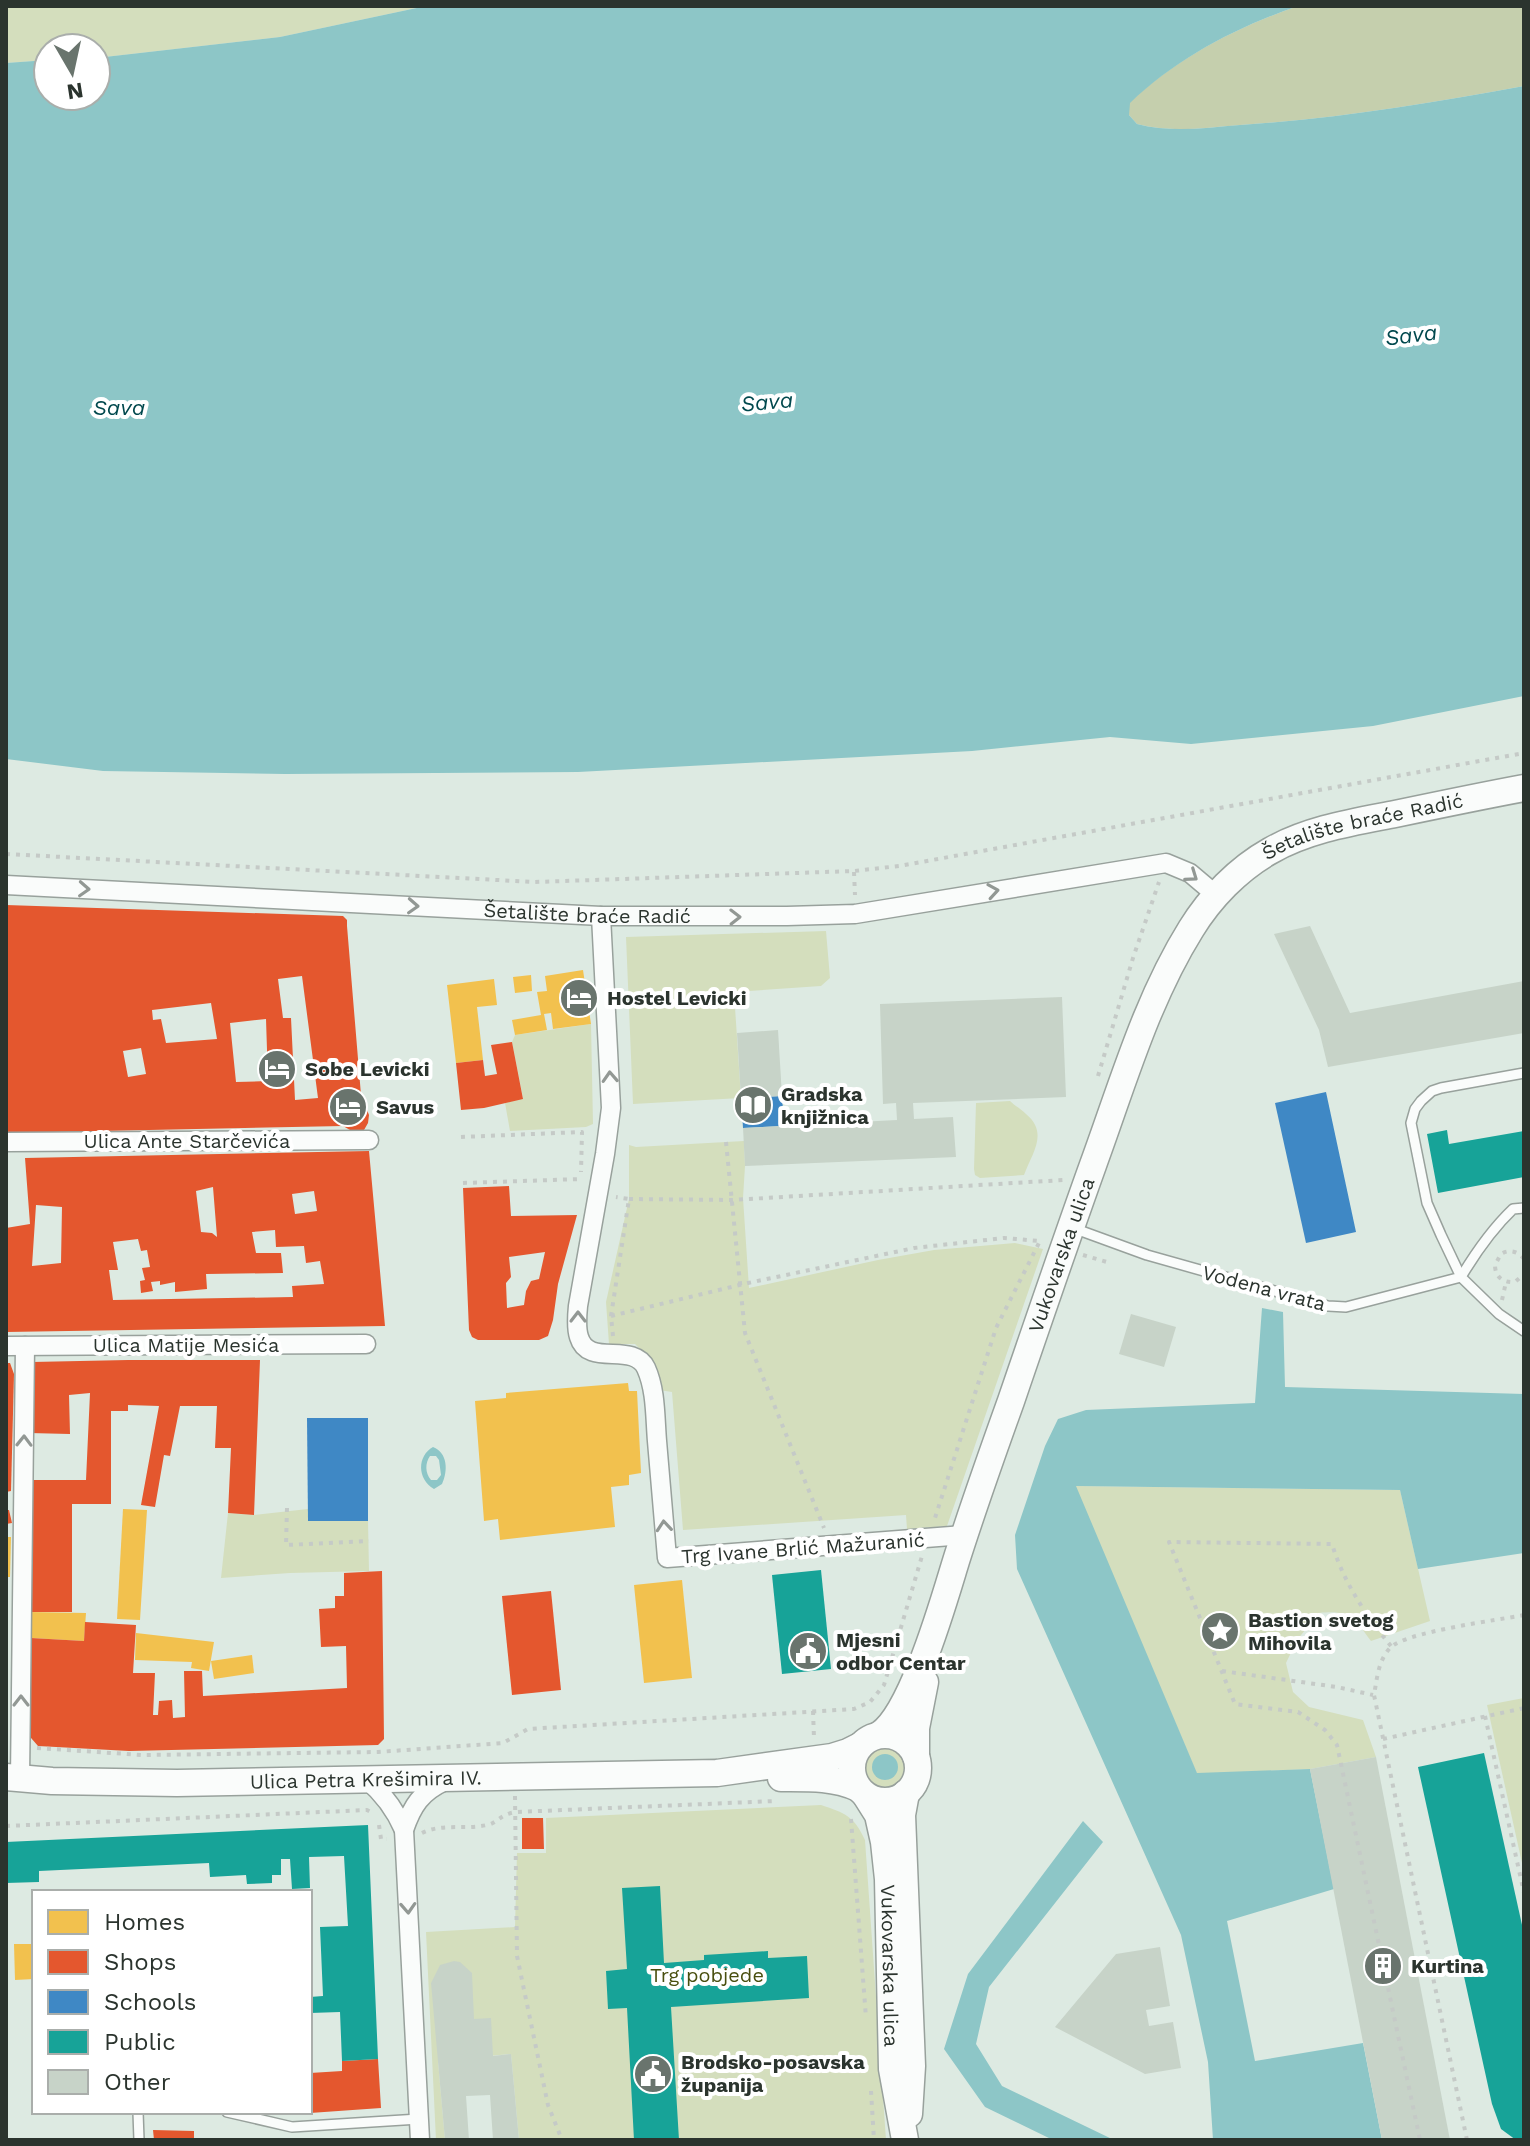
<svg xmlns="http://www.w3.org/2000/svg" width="1530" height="2146" viewBox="0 0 1530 2146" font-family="'Work Sans',sans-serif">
<rect width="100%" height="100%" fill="#ddeae2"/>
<!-- green -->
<g fill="#d4debd">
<path d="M6 6H426L280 37 96 58V48H48V60L6 63Z"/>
<path d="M826 931 830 978 821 986 734 992 741 1098 633 1104 626 937Z"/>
<path d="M591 1024 593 1124 586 1127 510 1131 505 1103 523 1098 512 1042 515 1035Z"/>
<path d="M1010 1101C1015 1106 1021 1109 1026 1114 1049 1133 1032 1153 1024 1175L980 1178 975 1175 974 1169 976 1103Z"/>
<path d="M744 1141 745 1166 743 1198 749 1288 878 1260 934 1250 1015 1243 1043 1249 947 1526 907 1529 906 1515 683 1530 672 1392 659 1390 644 1353 635 1344H609L606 1302 629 1199V1145L636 1147Z"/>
<path d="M1075 1486 1400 1490 1430 1621 1371 1641C1353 1617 1350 1610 1319 1613L1297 1640 1286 1663 1293 1692 1309 1707 1363 1720 1376 1757 1310 1769 1197 1774Z"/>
<path d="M308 1509V1521H368L369 1571 290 1573 221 1578 228 1513 254 1515Z"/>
<path d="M1524 1698V1872L1487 1705Z"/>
<circle cx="885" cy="1769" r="21"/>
<path d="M821 1805C845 1813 854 1816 865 1840L886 2140H519L511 2054 438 2061 445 2140H436L426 1932 515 1927 517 1853H546V1818Z"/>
</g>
<!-- forest -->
<path fill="#c5cfad" d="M1298 6H1524V86C1430 103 1335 119 1240 125 1203 128 1173 133 1137 124L1129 115V103C1177 58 1237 27 1298 6Z"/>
<!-- water -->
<g fill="#8dc6c7" fill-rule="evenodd">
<path d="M426 6H1298C1237 27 1177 58 1130 103L1129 115 1137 124C1172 133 1204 128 1240 125 1335 119 1430 103 1524 86V696L1373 726 1191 744 1110 737 972 751 578 772 285 774 103 771 6 759V63L48 60V96H96V58L280 37Z"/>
<path d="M1262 1308 1283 1312 1285 1387 1524 1394V1553L1418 1569 1400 1490 1076 1486 1197 1773 1310 1769 1334 1889 1227 1921 1255 2061 1363 2043 1382 2140H1213L1208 2062 1181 1935 1017 1569 1015 1535 1045 1446 1058 1419 1086 1410 1255 1403Z"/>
<path d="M433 1447C448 1453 448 1471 442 1484L434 1489C417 1479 417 1456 433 1447ZM430 1456H436L439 1460 441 1475 437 1480H431C425 1473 425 1463 430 1456Z"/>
<circle cx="885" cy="1767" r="13"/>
<path d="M1083 1821 1103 1842 989 1987 976 2044 1002 2086 1114 2140H1053L985 2107 944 2049 968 1974Z"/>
</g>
<!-- homes -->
<g fill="#f2c14e">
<path d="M583 970 591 1024 553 1029 551 1013 544 1014 547 1030 515 1035 512 1020 541 1015 537 992 547 991 545 976Z"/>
<path d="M531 975 532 991 515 993 513 977Z"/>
<path d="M494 979 497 1005 477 1007 483 1060 456 1063 447 985Z"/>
<path d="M628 1383 629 1391H637L641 1473 629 1475V1485L611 1487 615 1527 500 1540 498 1519 484 1521 475 1401 506 1398V1393Z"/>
<path d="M123 1509 147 1510 140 1620 117 1619Z"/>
<path d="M6 1537H11L10 1577H6Z"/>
<path d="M682 1580 692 1678 644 1683 634 1585Z"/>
<path d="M30 1612 86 1613 84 1641 31 1638Z"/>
<path d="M136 1633 214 1642 209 1671 191 1668 192 1662 135 1660Z"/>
<path d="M252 1655 254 1673 214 1679 211 1661Z"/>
<path d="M14 1944H34V1979L15 1980Z"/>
</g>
<!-- shops -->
<g fill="#e4572e" fill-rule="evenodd">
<path d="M6 905 343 916 347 920V926L362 1107 367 1110 369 1115 368 1123 364 1130 358 1132 350 1130 343 1126 6 1133ZM302 976 318 1098 295 1100 291 1018H283L278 979ZM211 1003 217 1039 166 1043 161 1019 153 1020 152 1010ZM266 1019 268 1081 236 1082 230 1023ZM141 1048 146 1074 128 1077 123 1051Z"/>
<path d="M512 1042 523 1099 484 1108 461 1110 456 1063 483 1060 485 1076 497 1074 491 1045Z"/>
<path d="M369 1151 385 1326 6 1332V1228L30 1224 25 1158ZM213 1187 217 1237 212 1233 201 1232 196 1191ZM314 1191 317 1211 295 1214 292 1194ZM36 1205 62 1207 61 1263 32 1266ZM275 1230 276 1247 304 1246 306 1263 320 1261 324 1284 292 1286 293 1297 113 1300 109 1270H118L113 1242 138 1239 141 1251 147 1250 150 1267 142 1268 145 1280 140 1281 141 1293 153 1291 151 1282 160 1281V1285L175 1282V1292L207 1289 206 1274 283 1273 281 1253H256L252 1232Z"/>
<path d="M509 1186 511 1216 577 1215 558 1284 553 1320 548 1336 539 1340H478L472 1337 469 1330 463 1188ZM545 1252 539 1279 531 1281 526 1291 524 1305 507 1308 506 1283 511 1277 509 1257Z"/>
<path d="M128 1360H260L254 1515 228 1513 231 1448H215L217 1406H180L170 1456 164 1455 155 1507 141 1505 159 1406 128 1405V1411H111V1504H72V1612H30L32 1480H86L90 1393 69 1395 70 1434 29 1433 32 1362Z"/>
<path d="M6 1363H10L14 1374 11 1491 6 1492Z"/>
<path d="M6 1510H9L12 1523 6 1524Z"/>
<path d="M382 1571 384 1739 378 1745 129 1751 38 1746 25 1731 31 1638 84 1641 85 1622 136 1625 133 1673H155L153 1715H158L159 1701 172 1700 173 1718 185 1717 184 1671H202L203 1696 347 1688 346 1646 321 1647 319 1609 335 1608V1596H344V1573Z"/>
<path d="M551 1591 561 1690 512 1695 502 1596Z"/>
<path d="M522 1818H543L544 1849H522Z"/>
<path d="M378 2059 381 2108 310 2113V2073L342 2071V2061Z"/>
<path d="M153 2130 194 2131V2140H154Z"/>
</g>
<!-- schools -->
<g fill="#3f88c5">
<path d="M1326 1092 1356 1232 1306 1243 1275 1103Z"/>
<path d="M782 1096 784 1126 743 1128 741 1098Z"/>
<path d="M307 1418H368V1521H308Z"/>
</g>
<!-- public -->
<g fill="#17a398">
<path d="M1447 1130 1449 1144 1524 1131V1177L1438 1193 1427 1134Z"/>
<path d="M821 1570 831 1669 782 1674 772 1575Z"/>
<path d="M1484 1753 1524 1934V2140H1516L1501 2129 1492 2104 1418 1767Z"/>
<path d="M368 1825 378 2059 342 2061 340 2012 310 2013V1997L323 1996 320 1927 348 1926 344 1856 309 1857 310 1888 292 1889 290 1859H281V1875H272V1883L247 1884 246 1875 210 1877 209 1863 39 1871V1882L6 1883V1842Z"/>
<path d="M660 1886 664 1963 704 1960V1955L768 1951V1958L807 1956 809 1998 671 2007 679 2140H634L627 2008 608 2009 606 1971 627 1969 622 1888Z"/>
</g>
<!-- building -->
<g fill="#c7d3c8">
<path d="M1310 926 1350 1013 1524 981V1033L1328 1067 1319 1030 1274 934Z"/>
<path d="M1062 997 1066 1097 913 1103 914 1119 953 1117 956 1157 745 1166 743 1128 897 1120 896 1103 883 1104 880 1004Z"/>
<path d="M778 1030 782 1096 741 1098 737 1033Z"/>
<path d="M1131 1314 1176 1327 1164 1367 1119 1354Z"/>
<path d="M1376 1757 1450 2140H1382L1310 1769Z"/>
<path d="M1160 1947 1170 2006 1146 2010 1149 2026 1173 2022 1181 2068 1145 2074 1055 2027 1116 1954Z"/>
<path d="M454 1961 460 1962 472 1973 474 2019 491 2018 493 2056 511 2054 519 2140H493L490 2095 466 2096 469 2140H445L431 1983 440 1965Z"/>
</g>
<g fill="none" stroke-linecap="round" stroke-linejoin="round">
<!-- lane casing -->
<g stroke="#98a19c" stroke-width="12">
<g id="lane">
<path d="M1524 1208 1513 1209C1492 1229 1476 1252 1461 1277L1499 1314 1524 1331"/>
<path d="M1073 1228 1147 1255 1328 1306 1346 1307 1461 1277 1441 1235 1427 1203 1411 1123 1415 1109 1421 1101 1432 1091 1441 1088 1524 1073"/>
<path d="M138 2112 139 2140"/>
<path d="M227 2112 292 2127 419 2119"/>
</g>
</g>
<!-- street casing -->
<g stroke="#98a19c" stroke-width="21">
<g id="street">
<path id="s1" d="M6 885 601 916H787L855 914 1166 863 1190 873 1216 895"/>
<path d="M601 916 611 1108 605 1154 578 1306C577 1316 576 1328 579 1337 588 1368 633 1341 646 1368 656 1390 655 1417 657 1441 660 1480 664 1519 667 1558L964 1535"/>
<path d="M6 1142 369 1140"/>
<path d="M6 1346 366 1344"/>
<path d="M20 1779 25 1346"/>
<path d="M366 1779C384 1794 395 1809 404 1830"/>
<path d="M420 2140 404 1830C412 1806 421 1792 445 1781"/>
</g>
</g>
<!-- secondary casing -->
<g stroke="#98a19c" stroke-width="29">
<g id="secondary">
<path id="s2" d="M879 1735C912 1714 944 1600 956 1561 973 1507 992 1454 1011 1401 1038 1322 1065 1243 1093 1165 1122 1086 1146 1001 1191 929 1210 898 1238 869 1270 851 1308 829 1354 822 1395 814 1438 805 1481 796 1524 788"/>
<circle cx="885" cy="1768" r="33"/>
<path d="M916 1756V1728L925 1682"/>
<path id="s3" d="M6 1777 52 1781 177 1783 717 1773 832 1757 848 1752 860 1746"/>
<path d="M781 1778C808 1778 833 1777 858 1788"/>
<path d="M906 1793 902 1815 912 2066 909 2114"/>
<path id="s4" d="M866 1796 878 1815 884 1842 888 1879 892 2069 905 2140"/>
</g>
</g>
<!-- path -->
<g stroke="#c5cac7" stroke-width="4" stroke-dasharray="4 6" stroke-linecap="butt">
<path d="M6 854 535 882 854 871 899 866 1524 753"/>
<path d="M854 872 855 895"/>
<path d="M1098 1076 1133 958 1159 882"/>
<path d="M461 1137 582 1132 581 1172"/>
<path d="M726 1142 745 1333 824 1528"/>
<path d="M463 1183 581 1179"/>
<path d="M629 1199 732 1200 1063 1180"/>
<path d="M1083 1255 1107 1262"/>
<path d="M1524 1259C1518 1251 1509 1249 1501 1254L1495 1265C1495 1277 1503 1283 1515 1282L1524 1274"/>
<path d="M1502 1300 1506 1282"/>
<path d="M611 1316 748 1283 914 1248 1004 1238 1040 1241 996 1328 935 1518"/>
<path d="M613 1336 611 1316 629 1199 616 1197"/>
<path d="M287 1508 286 1545 369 1541"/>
<path d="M1391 1646C1366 1616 1343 1581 1332 1544L1169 1542 1235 1704 1298 1712 1325 1730 1337 1745 1420 2140"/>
<path d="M1222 1671 1337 1687 1373 1695"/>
<path d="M813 1711 814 1738"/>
<path d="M1485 1716 1524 1893"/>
<path d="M1383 1739 1524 1708"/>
<path d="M37 1748 142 1755 378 1752 503 1743 528 1729 854 1709 870 1702 884 1685 922 1556"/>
<path d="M515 1796 517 1956 548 2105 562 2140"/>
<path d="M851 1819 866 2018"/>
<path d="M379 1825 381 1839H387"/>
<path d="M6 1826 367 1810 371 1812"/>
<path d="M422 1833C442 1823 465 1830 487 1825 498 1823 500 1814 516 1812L776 1801"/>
<path d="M871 2091 874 2140"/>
<path d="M1467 2140 1374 1695C1377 1679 1378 1661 1390 1648 1404 1632 1499 1620 1524 1615"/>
</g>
<!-- lane -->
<use href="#lane" stroke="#fafcfb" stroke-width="9"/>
<!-- street -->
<use href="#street" stroke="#fafcfb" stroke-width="18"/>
<!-- secondary -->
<use href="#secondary" stroke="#fafcfb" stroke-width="26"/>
</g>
<!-- one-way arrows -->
<defs><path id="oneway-chevron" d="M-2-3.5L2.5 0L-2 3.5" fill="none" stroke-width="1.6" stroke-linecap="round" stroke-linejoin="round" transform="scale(2)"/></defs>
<g stroke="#929894">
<use href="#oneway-chevron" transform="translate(1192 876) rotate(35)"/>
<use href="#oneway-chevron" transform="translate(84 889) rotate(3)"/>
<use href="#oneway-chevron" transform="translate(993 891) rotate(-9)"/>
<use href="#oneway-chevron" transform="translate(413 906) rotate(3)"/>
<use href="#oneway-chevron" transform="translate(735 917) rotate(-1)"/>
<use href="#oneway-chevron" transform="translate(610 1077) rotate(-93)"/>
<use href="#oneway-chevron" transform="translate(578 1317) rotate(-90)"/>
<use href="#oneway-chevron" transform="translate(24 1441) rotate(-89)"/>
<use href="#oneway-chevron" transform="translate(664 1526) rotate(-95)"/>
<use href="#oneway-chevron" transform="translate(21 1701) rotate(-90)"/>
<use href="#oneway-chevron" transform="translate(408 1908) rotate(87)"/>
</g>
<!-- icons -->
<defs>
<g id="hotel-disc" transform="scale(2)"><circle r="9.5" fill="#69746d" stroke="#fff"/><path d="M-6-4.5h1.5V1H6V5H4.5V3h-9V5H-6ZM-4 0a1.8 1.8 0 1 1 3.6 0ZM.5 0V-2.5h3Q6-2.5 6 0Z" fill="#fff"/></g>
<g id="library-disc" transform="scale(2)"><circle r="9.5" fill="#69746d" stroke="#fff"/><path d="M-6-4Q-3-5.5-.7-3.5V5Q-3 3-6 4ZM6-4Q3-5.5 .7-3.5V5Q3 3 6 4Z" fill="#fff"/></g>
<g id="sight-disc" transform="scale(2)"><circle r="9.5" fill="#69746d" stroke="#fff"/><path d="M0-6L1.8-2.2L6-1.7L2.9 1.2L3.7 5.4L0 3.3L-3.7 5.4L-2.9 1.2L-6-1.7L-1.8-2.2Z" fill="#fff"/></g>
<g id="civic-disc" transform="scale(2)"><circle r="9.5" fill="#69746d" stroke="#fff"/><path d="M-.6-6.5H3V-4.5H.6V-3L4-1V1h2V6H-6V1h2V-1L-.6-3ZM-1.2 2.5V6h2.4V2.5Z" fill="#fff"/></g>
<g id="building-disc" transform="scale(2)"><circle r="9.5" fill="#69746d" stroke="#fff"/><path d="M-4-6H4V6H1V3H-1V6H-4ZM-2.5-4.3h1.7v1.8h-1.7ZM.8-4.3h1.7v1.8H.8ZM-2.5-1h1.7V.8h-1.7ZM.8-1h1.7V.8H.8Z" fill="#fff"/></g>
</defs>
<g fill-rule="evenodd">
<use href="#hotel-disc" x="579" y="998"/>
<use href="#hotel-disc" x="277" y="1069"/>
<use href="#library-disc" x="753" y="1105"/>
<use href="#hotel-disc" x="348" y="1107"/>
<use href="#sight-disc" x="1220" y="1631"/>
<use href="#civic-disc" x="808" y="1651"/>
<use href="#building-disc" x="1383" y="1966"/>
<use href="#civic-disc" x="653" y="2074"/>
</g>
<g text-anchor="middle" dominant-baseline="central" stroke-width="8" stroke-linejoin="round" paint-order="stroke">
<!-- street labels -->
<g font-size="20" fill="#2b342e" stroke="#fff">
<text stroke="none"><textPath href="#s2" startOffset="1076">Šetalište braće Radić</textPath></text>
<text stroke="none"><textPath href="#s1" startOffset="582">Šetalište braće Radić</textPath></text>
<text x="187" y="1141">Ulica Ante Starčevića</text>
<text stroke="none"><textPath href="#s2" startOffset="516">Vukovarska ulica</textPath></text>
<text transform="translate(1264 1288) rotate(15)">Vodena vrata</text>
<text x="186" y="1345">Ulica Matije Mesića</text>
<text transform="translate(803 1548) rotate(-4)">Trg Ivane Brlić Mažuranić</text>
<text stroke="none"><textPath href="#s3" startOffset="360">Ulica Petra Krešimira IV.</textPath></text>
<text stroke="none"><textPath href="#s4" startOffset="174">Vukovarska ulica</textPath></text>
</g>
<!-- poi labels -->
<g font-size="20" font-weight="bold" fill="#2b342e" stroke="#fff" text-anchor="start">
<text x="607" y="998">Hostel Levicki</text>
<text x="305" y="1069">Sobe Levicki</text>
<text x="781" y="1094">Gradska<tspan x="781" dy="23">knjižnica</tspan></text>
<text x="376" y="1107">Savus</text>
<text x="1248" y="1620">Bastion svetog<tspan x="1248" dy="23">Mihovila</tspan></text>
<text x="836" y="1640">Mjesni<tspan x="836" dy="23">odbor Centar</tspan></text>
<text x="1411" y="1966">Kurtina</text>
<text x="681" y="2062">Brodsko-posavska<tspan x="681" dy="23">županija</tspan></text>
</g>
<!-- park labels -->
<g font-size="20" fill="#494f0f" stroke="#fff">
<text x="707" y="1975">Trg pobjede</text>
</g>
<!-- water labels -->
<g font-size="22" font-style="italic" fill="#00484d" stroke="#fff">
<text transform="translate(1411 335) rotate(-7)">Sava</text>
<text transform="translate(767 402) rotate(-5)">Sava</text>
<text x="119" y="407">Sava</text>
</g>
</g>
<!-- border -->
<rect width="1530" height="2146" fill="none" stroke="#2b342e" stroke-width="16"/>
<!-- legend -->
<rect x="32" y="1890" width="280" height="224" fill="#ffffff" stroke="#aaaeab" stroke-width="2"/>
<rect x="48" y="1910" width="40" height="24" fill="#f2c14e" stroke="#aaaeab" stroke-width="2"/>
<text x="104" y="1930" font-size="24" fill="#2b342e">Homes</text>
<rect x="48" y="1950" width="40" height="24" fill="#e4572e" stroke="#aaaeab" stroke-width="2"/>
<text x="104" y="1970" font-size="24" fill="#2b342e">Shops</text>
<rect x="48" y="1990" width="40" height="24" fill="#3f88c5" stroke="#aaaeab" stroke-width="2"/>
<text x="104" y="2010" font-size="24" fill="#2b342e">Schools</text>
<rect x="48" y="2030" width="40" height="24" fill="#17a398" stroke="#aaaeab" stroke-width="2"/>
<text x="104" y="2050" font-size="24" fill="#2b342e">Public</text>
<rect x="48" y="2070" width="40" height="24" fill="#c7d3c8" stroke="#aaaeab" stroke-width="2"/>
<text x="104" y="2090" font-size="24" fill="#2b342e">Other</text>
<!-- north arrow -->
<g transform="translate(72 72) rotate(171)"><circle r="38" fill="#ffffff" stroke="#aaaeab" stroke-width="2"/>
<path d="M0-6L14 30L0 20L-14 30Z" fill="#69746d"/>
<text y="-12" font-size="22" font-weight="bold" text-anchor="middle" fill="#2b342e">N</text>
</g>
</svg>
